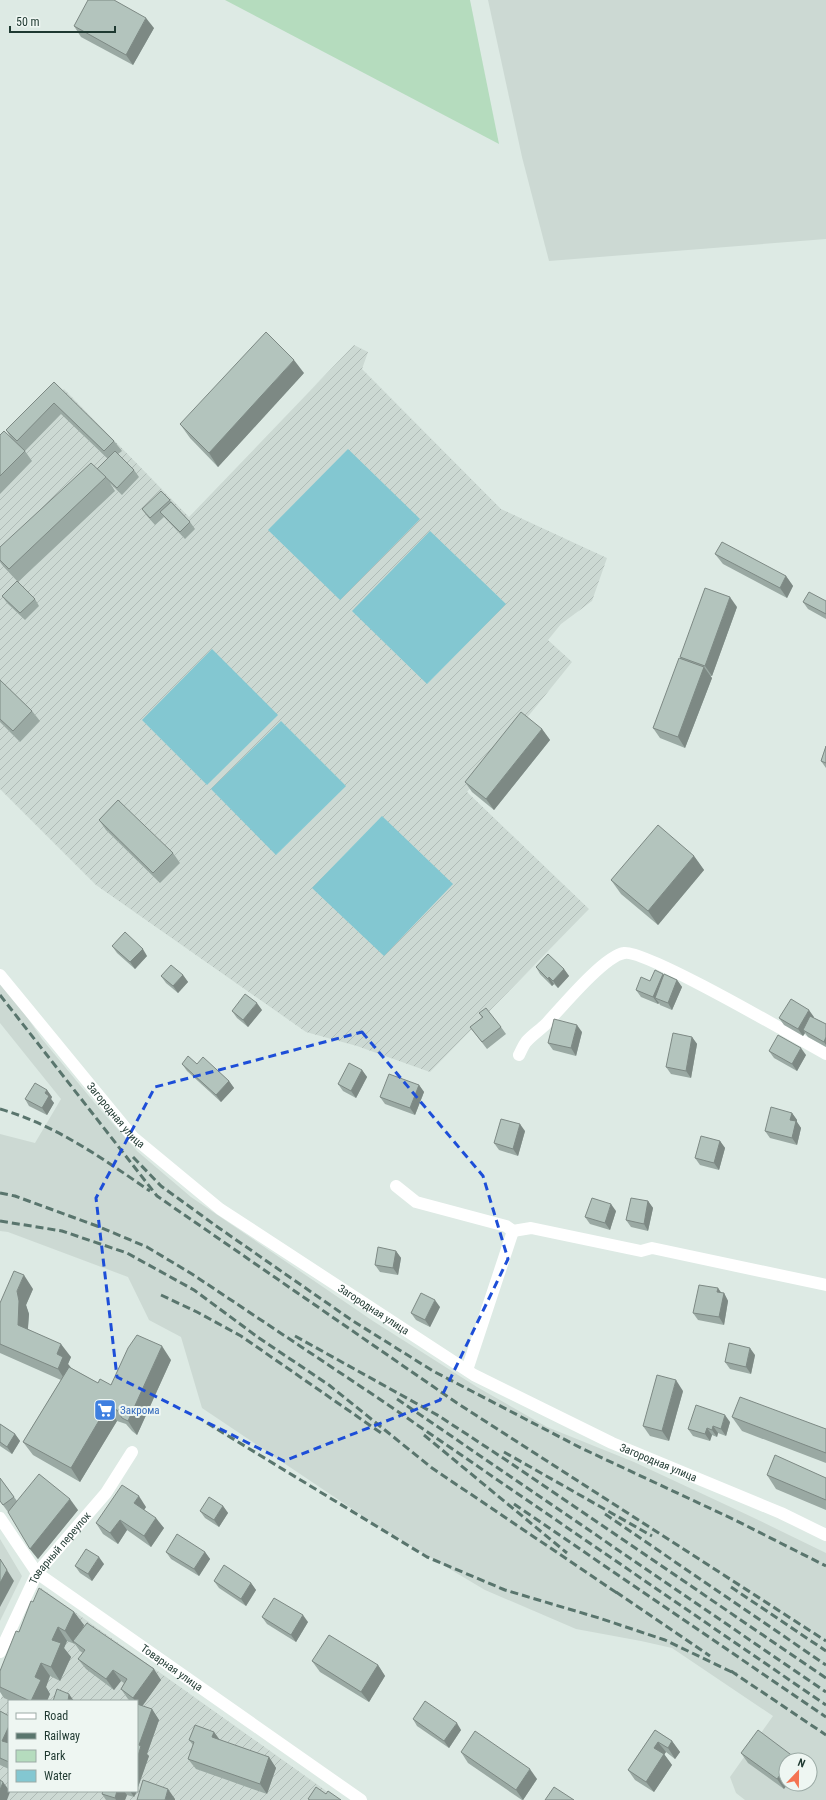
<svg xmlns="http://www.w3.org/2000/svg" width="826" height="1800" viewBox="0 0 826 1800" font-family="'Roboto Condensed',sans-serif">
<defs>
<pattern id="industrial-furrows" width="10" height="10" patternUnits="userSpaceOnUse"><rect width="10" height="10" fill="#ccd9d3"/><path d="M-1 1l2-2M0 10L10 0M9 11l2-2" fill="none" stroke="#afbbb6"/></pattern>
</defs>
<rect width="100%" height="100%" fill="#ddeae4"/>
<!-- built -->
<g fill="#ccd9d3" fill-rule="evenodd">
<path d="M488 0H826V239L549 261 522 157Z"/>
<path d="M0 978 42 1039 98 1107 137 1151 191 1197 373 1321 477 1387 547 1427 634 1462 752 1517 826 1553V1800H745L736 1793 730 1777 773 1716 672 1648 641 1641 576 1629 485 1590 379 1527 202 1408 181 1337 149 1320 128 1277 8 1232 0 1231V1134L35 1143 61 1099 0 1023ZM786 1760H810V1784H786Z"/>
<path d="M0 1539 22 1576 0 1621Z"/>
</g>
<!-- industrial -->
<g fill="url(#industrial-furrows)" fill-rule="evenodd">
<path d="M354 345 368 352 362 369 501 509 607 558 592 601 561 624 548 640 572 662 467 792 589 909 430 1072 357 1046 306 1032 96 885 0 789V452L64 389 189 517Z"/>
<path d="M41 1588 339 1800H0V1701ZM9 1701H137V1791H9Z"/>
</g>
<!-- green -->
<path fill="#b5dcbe" d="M225 0H470L499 144Z"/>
<!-- water -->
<g fill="#83c7d1">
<path d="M348 449 420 519 340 600 268 530Z"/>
<path d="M430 531 506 604 427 684 352 611Z"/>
<path d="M212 649 278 715 207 785 142 720Z"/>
<path d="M281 721 346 786 276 855 211 789Z"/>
<path d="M382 816 453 884 384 956 312 888Z"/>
</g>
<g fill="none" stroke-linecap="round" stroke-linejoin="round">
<!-- minor -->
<g stroke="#fff" stroke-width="12">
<path id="s1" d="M0 975 133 1137 220 1209 474 1375 612 1443 781 1513 826 1535"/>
<path d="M519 1055C521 1051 523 1046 526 1042 532 1035 540 1030 546 1024 561 1008 604 956 624 953 645 949 797 1038 826 1054"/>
<path d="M396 1186 416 1202 506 1226 513 1231 531 1228 641 1251 652 1248 826 1285"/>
<path d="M467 1370 513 1231"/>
<path id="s2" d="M0 1518 37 1573 361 1800"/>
<path id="s3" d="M0 1652 37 1573 106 1493 132 1452"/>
</g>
<!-- rail -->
<g stroke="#59756d" stroke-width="3" stroke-dasharray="8 4" stroke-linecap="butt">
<path d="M0 995 157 1196 457 1403 826 1641"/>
<path d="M0 1109C56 1125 103 1159 150 1191"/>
<path d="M133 1157 161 1186 219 1228 353 1321 433 1371 581 1448 735 1520 826 1566"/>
<path d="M0 1193 15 1196 97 1226 147 1247 192 1274 378 1398 826 1705"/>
<path d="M0 1221 62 1231 127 1253 194 1290 259 1338 329 1385 432 1468 620 1595"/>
<path d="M161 1295 197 1312 241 1336 384 1435"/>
<path d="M295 1336 439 1416 509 1462 826 1678"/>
<path d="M397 1399 826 1692"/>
<path d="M207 1423 427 1557 505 1590 599 1618 665 1640 736 1674"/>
<path d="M424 1435 567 1553"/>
<path d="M504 1452 652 1536"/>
<path d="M514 1504 826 1717"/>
<path d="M605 1514 826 1665"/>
<path d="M731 1587 826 1651"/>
<path d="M616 1592 710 1656"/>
<path d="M731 1671 826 1735"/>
</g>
</g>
<!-- wall -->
<g fill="#9aa9a3">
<path d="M74 26 154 28 133 65 81 37Z"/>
<path d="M304 373 218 467 190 438 180 424Z"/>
<path d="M54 382 114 441 122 451 118 454 134 470 139 477 122 495 110 483 115 491 18 582 3 566 0 562V547L98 469 108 459 61 414 25 451 32 461 0 494V435L11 438 6 430Z"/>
<path d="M170 500 190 522 195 529 185 539 164 517 155 525 147 516 142 509Z"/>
<path d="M715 554 786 576 793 586 787 598 723 564Z"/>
<path d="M2 596 35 599 39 606 25 620 7 603Z"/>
<path d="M826 601V619L808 609 803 602Z"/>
<path d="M737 607 712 676H710L712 678 685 748 660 738 653 728 681 658 680 657Z"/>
<path d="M0 680 32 711 40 721 20 742 0 722Z"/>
<path d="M542 729 550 740 494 810 472 792 465 782Z"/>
<path d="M826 746V768L821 761Z"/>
<path d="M99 820 173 853 180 863 160 883 106 830Z"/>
<path d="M694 856 704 870 658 925 621 894 611 880Z"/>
<path d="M112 946 147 956 135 969 117 953Z"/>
<path d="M536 967 564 969 569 976 558 988 554 984 552 986 540 974Z"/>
<path d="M183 975 188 982 178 993 166 983 161 976Z"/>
<path d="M664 975 677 980 682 987 672 1010 660 1005 659 1003 658 1004 641 997 636 990 650 981Z"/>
<path d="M262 1010 248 1027 237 1018 232 1011Z"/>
<path d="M479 1013 501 1027 506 1034 487 1049 470 1027 482 1018Z"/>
<path d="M814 1017V1018L826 1024V1047L808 1037 805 1033 803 1036 784 1025 779 1018Z"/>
<path d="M582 1032 576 1056 553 1050 548 1043Z"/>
<path d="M692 1037 697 1044 691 1078 671 1074 666 1067Z"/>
<path d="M769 1051 806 1055 797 1071 774 1058Z"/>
<path d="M182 1064H197L229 1081 234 1088 221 1102 187 1071Z"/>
<path d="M362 1070 367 1077 356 1098 343 1091 338 1084Z"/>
<path d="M419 1085 424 1092 415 1115 385 1104 380 1097Z"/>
<path d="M47 1090 52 1097 51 1099 54 1103 47 1115 29 1106 25 1099Z"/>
<path d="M792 1113 797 1120V1122L801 1128 797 1145 770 1138 765 1131Z"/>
<path d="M525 1131 518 1156 499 1150 494 1143Z"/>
<path d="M720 1141 725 1148 719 1170 700 1165 695 1158Z"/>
<path d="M648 1201 653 1208 648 1231 631 1227 626 1220Z"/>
<path d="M616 1211 610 1230 590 1224 585 1217Z"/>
<path d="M396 1251 401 1258 398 1275 380 1272 375 1265Z"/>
<path d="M33 1289 26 1305 29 1314 28 1329 71 1357 68 1364 71 1368 98 1383 111 1385 171 1360 137 1435 132 1431 126 1424 117 1421 80 1482 33 1455 23 1442 61 1380 0 1353V1303Z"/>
<path d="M721 1293H724L728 1301 724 1325 698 1320 693 1313Z"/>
<path d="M440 1307 430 1327 416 1320 411 1313Z"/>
<path d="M755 1355 751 1374 730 1369 725 1362Z"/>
<path d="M683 1391 669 1441 650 1436 643 1426Z"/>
<path d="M732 1417 826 1429V1463L742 1431Z"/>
<path d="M730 1422 726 1436 718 1433 717 1437 712 1435 710 1441 693 1436 688 1429Z"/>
<path d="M0 1424 15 1434 20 1441 12 1454 0 1446Z"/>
<path d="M767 1475 826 1478V1510L776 1489Z"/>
<path d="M0 1478 17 1501 78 1510 38 1559 30 1549 9 1511 8 1512 0 1501Z"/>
<path d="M223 1506 228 1513 219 1527 205 1518 200 1511Z"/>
<path d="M146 1507 144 1510 164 1528 151 1547 127 1530 118 1544 103 1534 96 1523Z"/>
<path d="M166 1552H205L210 1559 199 1576 171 1559Z"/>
<path d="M104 1564 92 1581 80 1573 75 1566Z"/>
<path d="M214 1581 251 1583 256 1590 246 1606 219 1588Z"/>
<path d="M33 1602 74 1612 84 1625 82 1630 161 1680 142 1706 152 1709 159 1720 147 1754 149 1756 137 1790V1701H130L128 1699 121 1689 124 1683 121 1681 114 1690 86 1669 78 1659 83 1653 80 1651 75 1644 67 1641 64 1648 71 1657 60 1681 50 1676 46 1687 50 1694 47 1701H11L4 1698 0 1692V1671Z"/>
<path d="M262 1617 308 1622 296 1642 267 1624Z"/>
<path d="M312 1661 378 1665 385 1676 369 1702 320 1672Z"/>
<path d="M0 1711 9 1716V1769L0 1765Z"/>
<path d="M413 1719 461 1730 449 1748 417 1726Z"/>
<path d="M655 1730 672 1741 680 1752 675 1759 666 1752 664 1754 672 1765 654 1792 635 1780 628 1770Z"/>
<path d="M214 1732 220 1740 269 1757 276 1768 267 1794 196 1769 188 1759 193 1745 189 1740Z"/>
<path d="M461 1752 537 1779 523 1800H522L468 1763Z"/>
<path d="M741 1753 794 1757 796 1760H786L784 1789 748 1763Z"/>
<path d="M103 1791H137L134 1797 127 1795 125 1800H106L102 1794Z"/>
</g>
<!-- shaded-wall -->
<g fill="#7d8984">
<path d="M146 18 154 28 133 65 126 55Z"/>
<path d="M294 360 304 373 218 467 209 453Z"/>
<path d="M786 576 793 586 787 598 780 588Z"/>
<path d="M730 597 737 607 712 676 705 666Z"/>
<path d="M704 667 712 678 685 748 678 737Z"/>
<path d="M542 729 550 740 494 810 486 799Z"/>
<path d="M694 856 704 870 658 925 648 911Z"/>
<path d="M143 949 147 956 135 969 130 962Z"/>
<path d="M564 969 569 976 558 988 553 981Z"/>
<path d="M663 974 668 981 655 998 659 1003 658 1004 653 997Z"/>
<path d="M183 975 188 982 178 993 173 986Z"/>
<path d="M549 977 554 984 552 986 548 979Z"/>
<path d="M677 980 682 987 672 1010 668 1003Z"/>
<path d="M257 1003 262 1010 248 1027 243 1020Z"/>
<path d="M809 1010 814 1017 806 1032 803 1030 805 1033 803 1036 798 1029Z"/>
<path d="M577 1025 582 1032 576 1056 571 1048Z"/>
<path d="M692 1037 697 1044 691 1078 686 1071Z"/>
<path d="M826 1037V1045L824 1042Z"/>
<path d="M801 1048 806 1055 797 1071 792 1064Z"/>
<path d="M362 1070 367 1077 356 1098 351 1091Z"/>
<path d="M229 1081 234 1088 221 1102 216 1095Z"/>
<path d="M419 1085 424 1092 415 1115 410 1108Z"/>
<path d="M47 1090 52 1097 51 1099 54 1103 47 1115 42 1108 45 1093Z"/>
<path d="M792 1113 797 1120V1122L801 1128 797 1145 792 1138 790 1120Z"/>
<path d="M520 1124 525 1131 518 1156 513 1149Z"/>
<path d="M720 1141 725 1148 719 1170 714 1163Z"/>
<path d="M648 1201 653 1208 648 1231 644 1224Z"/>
<path d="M611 1204 616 1211 610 1230 605 1223Z"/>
<path d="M396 1251 401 1258 398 1275 393 1268Z"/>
<path d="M24 1275 33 1289 26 1305 29 1314 27 1338 18 1325 17 1291Z"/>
<path d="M718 1288 723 1295 717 1292Z"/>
<path d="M724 1293 728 1301 724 1325 719 1317Z"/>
<path d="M435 1300 440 1307 430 1327 425 1320Z"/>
<path d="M61 1344 71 1357 68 1364 73 1370 67 1383 58 1369 57 1354Z"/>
<path d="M162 1346 171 1360 137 1435 128 1421Z"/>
<path d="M750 1348 755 1355 751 1374 746 1367Z"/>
<path d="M676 1380 683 1391 669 1441 662 1431Z"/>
<path d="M107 1407 117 1421 80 1482 71 1468Z"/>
<path d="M725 1415 730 1422 726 1436 721 1429Z"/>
<path d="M713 1426 718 1433 717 1437 712 1430Z"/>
<path d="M707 1428 712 1435 710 1441 705 1434Z"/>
<path d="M15 1434 20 1441 12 1454 7 1447Z"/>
<path d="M139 1496 146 1507 142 1513 134 1503Z"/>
<path d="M70 1499 78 1510 38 1559 30 1549Z"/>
<path d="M223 1506 228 1513 219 1527 214 1520Z"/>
<path d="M156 1518 164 1528 151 1547 144 1536Z"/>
<path d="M120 1520 127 1530 118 1544 110 1533Z"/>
<path d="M205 1552 210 1559 199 1576 194 1569Z"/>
<path d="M99 1557 104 1564 92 1581 88 1574Z"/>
<path d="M0 1559 14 1581 0 1607Z"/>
<path d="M251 1583 256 1590 246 1606 241 1599Z"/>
<path d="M74 1612 84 1625 76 1643 73 1641 75 1645 65 1631Z"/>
<path d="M303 1615 308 1622 296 1642 291 1635Z"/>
<path d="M58 1627 67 1641 64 1648 71 1657 60 1681 51 1667 52 1640Z"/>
<path d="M41 1663 50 1676 46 1687 50 1694 47 1701H31L35 1677Z"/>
<path d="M378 1665 385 1676 369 1702 361 1692Z"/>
<path d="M154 1669 161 1680 141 1708 137 1703V1701H135L133 1698Z"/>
<path d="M113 1670 121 1681 114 1690 106 1679Z"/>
<path d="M69 1694 74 1701H68Z"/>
<path d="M152 1709 159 1720 147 1754 149 1756 137 1790V1759L139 1745Z"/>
<path d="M457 1723 461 1730 449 1748 444 1741Z"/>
<path d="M9 1726V1750L2 1741Z"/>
<path d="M214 1732 221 1742 212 1737Z"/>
<path d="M672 1741 680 1752 675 1759 668 1748Z"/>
<path d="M658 1742 666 1752 662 1758 654 1748Z"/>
<path d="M664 1754 672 1765 654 1792 646 1782Z"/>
<path d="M269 1757 276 1768 267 1794 260 1784Z"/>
<path d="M794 1757 796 1760H791Z"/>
<path d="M786 1767V1784H788L784 1789 777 1779Z"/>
<path d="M530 1769 537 1779 523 1800 516 1790Z"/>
<path d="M3 1782 9 1790V1791L10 1792 7 1800H0V1790Z"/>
<path d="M168 1789 175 1799V1800H165Z"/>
<path d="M117 1791H124L127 1795 125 1800H116L115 1798Z"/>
<path d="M130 1791H137L134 1797Z"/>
</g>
<!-- building -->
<g fill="#b3c4bd" stroke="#7d8984">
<path d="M88 0H114L146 18 126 55 74 26Z"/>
<path d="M266 332 294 360 209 453 180 424Z"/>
<path d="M54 382 114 441 104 451 54 403 17 441 6 430Z"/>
<path d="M4 431 25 451 0 476V435Z"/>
<path d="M115 451 134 470 117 488 97 469Z"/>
<path d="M91 463 106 477 9 569 0 560V547Z"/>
<path d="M161 491 170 500 150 518 142 509Z"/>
<path d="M171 502 190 522 180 532 160 512Z"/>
<path d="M722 542 786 576 780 588 715 554Z"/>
<path d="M17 581 35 599 20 613 2 596Z"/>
<path d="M705 588 730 597 705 666 680 657Z"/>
<path d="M809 592 826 601V614L803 602Z"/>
<path d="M679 658 704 667 678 737 653 728Z"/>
<path d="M0 680 32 711 13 731 0 719Z"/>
<path d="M521 712 542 729 486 799 465 782Z"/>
<path d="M826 746V763L821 761Z"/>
<path d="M118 800 173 853 153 873 99 820Z"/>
<path d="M658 825 694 856 648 911 611 880Z"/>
<path d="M125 932 143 949 130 962 112 946Z"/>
<path d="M548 954 564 969 553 981 549 977 548 979 536 967Z"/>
<path d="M171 965 183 975 173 986 161 976Z"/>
<path d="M655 970 663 974 653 997 636 990 641 977 650 981Z"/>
<path d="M664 974 677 980 668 1003 655 998Z"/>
<path d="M245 994 257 1003 243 1020 232 1011Z"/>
<path d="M791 999 809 1010 798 1029 779 1018Z"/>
<path d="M486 1008 501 1027 482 1042 470 1027 483 1017 479 1013Z"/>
<path d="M810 1016 826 1024V1037L824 1042 803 1030Z"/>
<path d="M554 1019 577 1025 571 1048 548 1043Z"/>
<path d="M673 1033 692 1037 686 1071 666 1067Z"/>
<path d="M778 1035 801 1048 792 1064 769 1051Z"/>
<path d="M188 1056 197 1064 203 1057 229 1081 216 1095 182 1064Z"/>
<path d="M349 1063 362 1070 351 1091 338 1084Z"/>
<path d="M389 1074 419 1085 410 1108 380 1097Z"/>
<path d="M35 1083 47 1090 45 1093 49 1096 42 1108 25 1099Z"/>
<path d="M771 1107 792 1113 790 1120 796 1121 792 1138 765 1131Z"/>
<path d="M501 1119 520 1124 513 1149 494 1143Z"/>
<path d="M701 1136 720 1141 714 1163 695 1158Z"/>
<path d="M592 1198 611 1204 605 1223 585 1217Z"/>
<path d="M631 1198 648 1201 644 1224 626 1220Z"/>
<path d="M378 1247 396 1251 393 1268 375 1265Z"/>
<path d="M14 1271 24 1275 17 1291 19 1301 18 1325 61 1344 57 1354 63 1357 58 1369 0 1344V1303Z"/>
<path d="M699 1285 718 1288 717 1292 724 1293 719 1317 693 1313Z"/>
<path d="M421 1293 435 1300 425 1320 411 1313Z"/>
<path d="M137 1335 162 1346 128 1421 122 1418 117 1410 107 1407 71 1468 23 1442 69 1367 98 1383 100 1379 111 1385 128 1348Z"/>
<path d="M729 1343 750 1348 746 1367 725 1362Z"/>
<path d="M657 1375 676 1380 662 1431 643 1426Z"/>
<path d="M740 1397 826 1429V1453L732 1417Z"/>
<path d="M696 1405 725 1415 721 1429 713 1426 712 1430 707 1428 705 1434 688 1429Z"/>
<path d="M0 1424 15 1434 7 1447 0 1442Z"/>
<path d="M775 1455 826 1478V1500L767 1475Z"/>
<path d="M39 1474 70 1499 30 1549 8 1512Z"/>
<path d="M0 1478 14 1497 3 1505 0 1501Z"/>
<path d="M122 1485 139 1496 134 1503 156 1518 144 1536 120 1520 110 1533 96 1523Z"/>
<path d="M209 1497 223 1506 214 1520 200 1511Z"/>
<path d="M177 1534 205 1552 194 1569 166 1552Z"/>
<path d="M86 1549 99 1557 88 1574 75 1566Z"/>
<path d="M0 1559 7 1570 0 1583Z"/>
<path d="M224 1565 251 1583 241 1599 214 1581Z"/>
<path d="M39 1588 74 1612 65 1631 58 1627 52 1640 61 1643 51 1667 41 1663 35 1677 41 1680 31 1701H30L0 1687V1671L16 1631 19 1632 31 1601 33 1602Z"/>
<path d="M274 1598 303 1615 291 1635 262 1617Z"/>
<path d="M87 1623 154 1669 133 1698 121 1689 127 1679 113 1670 106 1679 78 1659 85 1650 73 1641Z"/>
<path d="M329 1635 378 1665 361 1692 312 1661Z"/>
<path d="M57 1689 69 1694 68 1701H53Z"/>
<path d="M425 1701 457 1723 444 1741 413 1719Z"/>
<path d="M137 1704 152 1709 139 1745 141 1746 137 1759Z"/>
<path d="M0 1711 9 1716V1726L2 1741 9 1743V1762L0 1758Z"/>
<path d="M195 1725 214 1732 212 1737 269 1757 260 1784 188 1759 194 1742 189 1740Z"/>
<path d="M655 1730 672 1741 668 1748 658 1742 654 1748 664 1754 646 1782 628 1770Z"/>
<path d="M758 1730 794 1757 791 1760H786V1767L777 1779 741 1753Z"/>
<path d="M475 1731 530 1769 516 1790 461 1752Z"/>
<path d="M0 1780 3 1782 0 1790Z"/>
<path d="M143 1780 168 1789 165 1800H137Z"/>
<path d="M316 1787 326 1794 328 1791 341 1800H310L308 1799Z"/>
<path d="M554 1787 574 1800H545Z"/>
<path d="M103 1791H117L115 1798 102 1794Z"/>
</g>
<!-- marked area -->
<path fill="none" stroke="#1d4ed8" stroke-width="3" stroke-dasharray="8 5" stroke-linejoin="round" d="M362 1032 483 1176 508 1259 440 1400 284 1461 117 1377 96 1198 155 1087Z"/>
<!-- icons -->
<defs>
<g id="supermarket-square" transform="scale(1.15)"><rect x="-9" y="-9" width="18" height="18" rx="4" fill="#3f7fe0" stroke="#eef6f2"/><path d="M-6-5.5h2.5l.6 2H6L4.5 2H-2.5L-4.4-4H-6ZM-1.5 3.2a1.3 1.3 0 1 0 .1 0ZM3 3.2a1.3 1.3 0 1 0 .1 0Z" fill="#fff"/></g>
</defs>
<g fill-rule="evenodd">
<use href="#supermarket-square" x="105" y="1410"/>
</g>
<g text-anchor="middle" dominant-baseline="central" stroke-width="4" stroke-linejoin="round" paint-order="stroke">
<!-- street labels -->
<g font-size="11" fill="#1f3931" stroke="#eef6f2">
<text stroke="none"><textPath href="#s1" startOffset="182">Загородная улица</textPath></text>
<text stroke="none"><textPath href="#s1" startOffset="506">Загородная улица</textPath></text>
<text stroke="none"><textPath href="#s1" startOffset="830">Загородная улица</textPath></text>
<text stroke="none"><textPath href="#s3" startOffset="121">Товарный переулок</textPath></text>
<text stroke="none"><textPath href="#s2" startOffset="231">Товарная улица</textPath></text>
</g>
<!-- shop labels -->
<g font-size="11" fill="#366cbe" stroke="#eef6f2" text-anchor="start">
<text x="120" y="1410">Закрома</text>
</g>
</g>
<!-- legend -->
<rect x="8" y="1700" width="130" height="92" fill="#eef6f2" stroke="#9baaa5"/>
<rect x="16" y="1713" width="20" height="6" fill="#ffffff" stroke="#9baaa5"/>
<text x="44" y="1720" font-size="12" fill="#1f3931">Road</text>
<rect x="16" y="1733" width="20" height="6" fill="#59756d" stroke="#9baaa5"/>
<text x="44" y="1740" font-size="12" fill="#1f3931">Railway</text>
<rect x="16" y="1750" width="20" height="12" fill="#b5dcbe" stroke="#9baaa5"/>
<text x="44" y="1760" font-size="12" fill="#1f3931">Park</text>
<rect x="16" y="1770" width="20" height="12" fill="#83c7d1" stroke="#9baaa5"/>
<text x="44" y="1780" font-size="12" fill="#1f3931">Water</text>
<!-- north arrow -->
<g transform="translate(798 1772) rotate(22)"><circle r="19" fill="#eef6f2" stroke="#9baaa5"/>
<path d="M0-3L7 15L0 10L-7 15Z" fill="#f47351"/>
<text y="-6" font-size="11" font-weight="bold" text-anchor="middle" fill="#1f3931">N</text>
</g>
<!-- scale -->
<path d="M10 26v6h105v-6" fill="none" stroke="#1f3931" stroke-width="2"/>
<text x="16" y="26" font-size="12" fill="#1f3931" stroke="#eef6f2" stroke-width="3" paint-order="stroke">50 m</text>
</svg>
